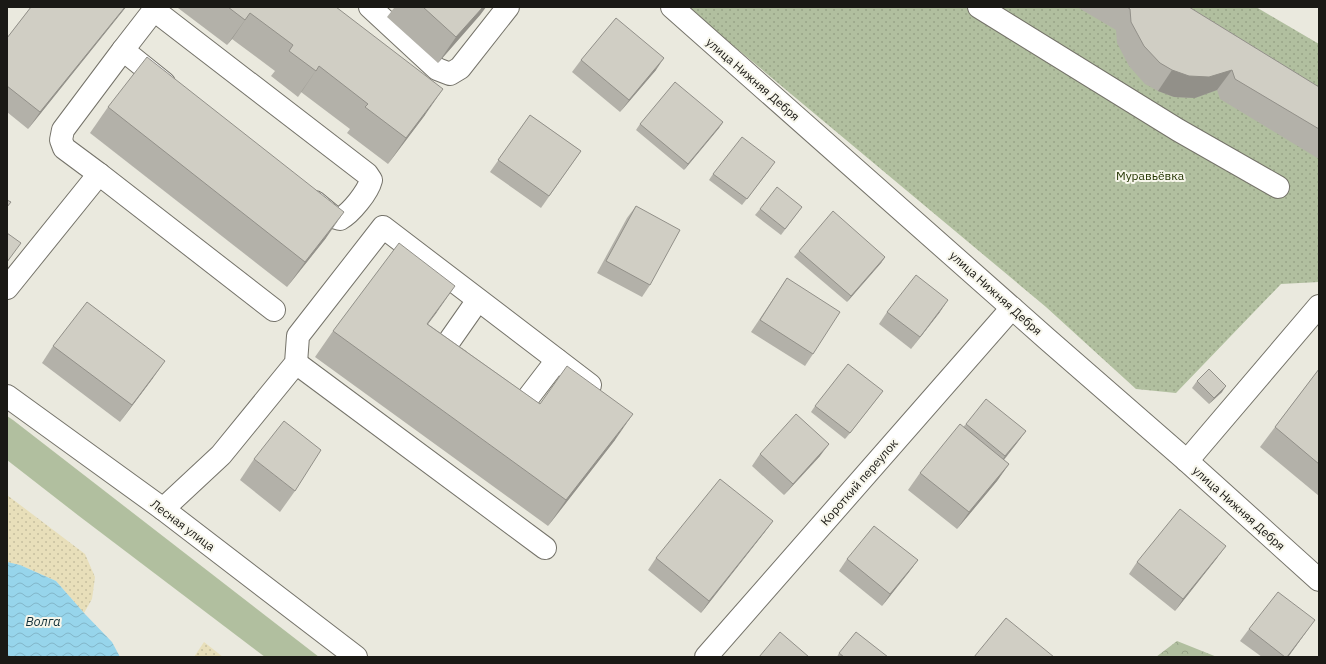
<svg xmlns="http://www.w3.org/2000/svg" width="1326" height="664" viewBox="0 0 1326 664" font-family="'IBM Plex Sans',sans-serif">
<defs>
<pattern id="forest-crowns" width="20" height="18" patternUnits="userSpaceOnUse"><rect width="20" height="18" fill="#b1bf9f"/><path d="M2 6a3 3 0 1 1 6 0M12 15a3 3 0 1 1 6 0" fill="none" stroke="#98a488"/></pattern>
<pattern id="sand-dots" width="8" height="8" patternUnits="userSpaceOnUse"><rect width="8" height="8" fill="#e8dfba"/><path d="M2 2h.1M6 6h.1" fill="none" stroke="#c6bf9f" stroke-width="1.8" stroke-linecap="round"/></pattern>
<pattern id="park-dots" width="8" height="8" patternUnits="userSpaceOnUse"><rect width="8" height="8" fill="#b1bf9f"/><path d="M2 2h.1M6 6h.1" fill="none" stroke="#98a488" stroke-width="1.8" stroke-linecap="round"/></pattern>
<pattern id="water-waves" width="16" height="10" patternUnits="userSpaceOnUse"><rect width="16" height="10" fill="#97d5eb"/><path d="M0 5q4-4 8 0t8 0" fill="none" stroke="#82b6c9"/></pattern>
</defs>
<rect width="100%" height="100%" fill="#eae9de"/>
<!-- grass -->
<path fill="#b1bf9f" d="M7 416 13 420 319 657H265L79 516 7 460Z"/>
<!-- forest -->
<path fill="url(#forest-crowns)" d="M1177 641 1217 657H1156Z"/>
<!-- sand -->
<g fill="url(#sand-dots)">
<path d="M7 495 85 554 95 577 92 599 84 613 56 581 20 565 7 562Z"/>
<path d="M204 642 223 657H194Z"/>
</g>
<!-- park -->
<path fill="url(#park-dots)" d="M687 7H1256L1319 44V282L1281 284 1176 393 1136 389 1046 307Z"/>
<!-- water -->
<path fill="url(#water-waves)" d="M7 562 20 565 56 581 84 613 112 642 120 657H7Z"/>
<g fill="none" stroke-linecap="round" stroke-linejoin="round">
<!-- minor casing -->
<g stroke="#75736a" stroke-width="24">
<g id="minor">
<path d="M370 7 437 69 450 74 460 68 508 7"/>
<path d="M979 7 1178 130 1278 187"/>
<path d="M123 50 154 10 367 174 371 180C368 192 351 213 340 219L333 217 315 202"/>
<path d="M99 174 64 148 61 140 63 130 123 50 164 83"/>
<path d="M7 288 99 174 274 310"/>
<path d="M458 360 443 350 478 300"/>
<path d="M296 363 545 548"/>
<path d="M7 396 163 509 356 657"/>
<path d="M508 397 521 407 557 360"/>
<path d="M1187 461 1319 306"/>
<path d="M163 509 221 455 296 363 298 336 383 227 590 385"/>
<path d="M706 657 1012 308"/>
</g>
</g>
<!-- major casing -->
<g stroke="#75736a" stroke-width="24">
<path id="major" d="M672 7 1047 339 1187 461 1319 580"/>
</g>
<!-- minor -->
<use href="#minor" stroke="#fff" stroke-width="22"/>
<!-- major -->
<use href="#major" stroke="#fff" stroke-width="22"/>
</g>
<!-- wall -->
<g fill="#b3b1a9">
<path d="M31 7H126L28 129 7 112V38Z"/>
<path d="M179 7H336L425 115 388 164 347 133 350 129 301 92 298 97 271 76 275 71 232 39 227 45 178 8Z"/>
<path d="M392 7H486L480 15 438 63 387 17 394 8Z"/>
<path d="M1077 7H1189L1319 87V159L1220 99 1217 90 1195 98 1174 97 1158 91 1145 84 1129 66 1117 43 1116 30Z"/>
<path d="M581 60 656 70 620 112 572 72Z"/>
<path d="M108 107 326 238 287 287 90 133Z"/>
<path d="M530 115 581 151 541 208 490 172Z"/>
<path d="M723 122 719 128 684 170 636 130 640 124Z"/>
<path d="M771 168 742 205 709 180 713 174Z"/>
<path d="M636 206 650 285 642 297 597 273 627 218Z"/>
<path d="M802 207 781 235 755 215 760 209Z"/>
<path d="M799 251 885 257 881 263 847 302 794 257Z"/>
<path d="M787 278 813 354 805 366 751 332Z"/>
<path d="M437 312 428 324 540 404 615 440 548 526 315 357 333 331Z"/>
<path d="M887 312H940L911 349 879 324Z"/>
<path d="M53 346 153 378 120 422 42 363Z"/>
<path d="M1319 369V496L1260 447 1275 427Z"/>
<path d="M1197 381 1222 392 1209 404 1192 388Z"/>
<path d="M878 397 845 439 811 412 815 406Z"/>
<path d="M966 424 1026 431 1017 443 1004 460 1009 464 997 481 957 529 908 490 920 473Z"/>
<path d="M760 454 820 456 784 495 752 466Z"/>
<path d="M254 459 295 491 280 512 240 480Z"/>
<path d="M773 521 764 533 701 613 648 570 656 558Z"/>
<path d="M1217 558 1175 611 1129 574 1137 562Z"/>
<path d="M847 559 918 560 909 572 882 606 839 571Z"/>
<path d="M1249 629 1306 632 1288 657H1262L1240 641Z"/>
<path d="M839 653 888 657H837Z"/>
</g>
<!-- shaded-wall -->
<g fill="#929089">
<path d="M125 7H126L28 129 40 112Z"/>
<path d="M483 7H486L480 15 438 63 456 37Z"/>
<path d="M250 13 232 39 227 45 245 20Z"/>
<path d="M664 58 656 70 620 112 629 100Z"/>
<path d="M319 66 301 92 298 97Z"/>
<path d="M1172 70H1232L1217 90 1195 98 1174 97 1158 91Z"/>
<path d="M443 89 425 115 388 164 406 138Z"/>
<path d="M723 122 719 128 684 170 688 164Z"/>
<path d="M344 212 326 238 287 287 305 262Z"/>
<path d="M885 257 881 263 847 302 851 296Z"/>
<path d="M455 286 437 312 409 349 427 324Z"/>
<path d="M948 300 940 312 911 349 920 337Z"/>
<path d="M165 361 153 378 120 422 132 405Z"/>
<path d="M1226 386 1222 392 1209 404 1214 398Z"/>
<path d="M883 391 878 397 845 439 850 433Z"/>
<path d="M633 414 615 440 548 526 566 500Z"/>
<path d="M1026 431 1017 443 997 468 1005 456Z"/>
<path d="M829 444 820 456 784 495 793 484Z"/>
<path d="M1009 464 997 481 957 529 969 512Z"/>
<path d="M773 521 764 533 701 613 709 601Z"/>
<path d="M1226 546 1217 558 1175 611 1183 599Z"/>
<path d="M918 560 909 572 882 606 890 594Z"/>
<path d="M1315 620 1288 657H1287Z"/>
</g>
<!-- building -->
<g fill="#d0cec4" stroke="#929089">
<path d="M31 7H125L40 112 7 86V38Z"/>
<path d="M228 7H336L443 89 406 138 365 107 368 104 319 66 316 71 289 51 293 45 250 13 245 20Z"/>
<path d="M423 7H483L456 37Z"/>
<path d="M1127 7H1189L1319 87V129L1235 79 1232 70 1209 77 1189 76 1172 70 1160 63 1144 46 1131 22 1130 9Z"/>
<path d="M616 18 664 58 629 100 581 60Z"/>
<path d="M147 57 344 212 305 262 108 107Z"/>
<path d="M675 82 723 122 688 164 640 124Z"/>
<path d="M530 115 581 151 549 196 498 160Z"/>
<path d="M742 137 775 162 747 199 713 174Z"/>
<path d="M777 187 802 207 785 229 760 209Z"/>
<path d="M7 200 11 202 7 207Z"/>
<path d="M636 206 680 230 650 285 606 261Z"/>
<path d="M833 211 885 257 851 296 799 251Z"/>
<path d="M7 233 21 243 7 262Z"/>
<path d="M399 243 455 286 427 324 540 404 567 366 633 414 566 500 333 331Z"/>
<path d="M916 275 948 300 920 337 887 312Z"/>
<path d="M787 278 840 312 813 354 760 320Z"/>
<path d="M87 302 165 361 132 405 53 346Z"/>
<path d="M848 364 883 391 850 433 815 406Z"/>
<path d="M1209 369 1226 386 1214 398 1197 381Z"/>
<path d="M1319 369V464L1275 427Z"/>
<path d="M986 399 1026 431 1005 456 966 424Z"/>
<path d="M796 414 829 444 793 484 760 454Z"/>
<path d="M284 421 321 450 295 491 254 459Z"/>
<path d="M960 424 1009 464 969 512 920 473Z"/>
<path d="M720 479 773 521 709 601 656 558Z"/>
<path d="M1180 509 1226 546 1183 599 1137 562Z"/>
<path d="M874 526 918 560 890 594 847 559Z"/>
<path d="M1278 592 1315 620 1287 657H1285L1249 629Z"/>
<path d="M1006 618 1054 657H974Z"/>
<path d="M780 632 809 657H759Z"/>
<path d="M856 632 888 657H844L839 653Z"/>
</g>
<g text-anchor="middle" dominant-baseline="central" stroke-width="4" stroke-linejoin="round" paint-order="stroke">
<!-- street labels -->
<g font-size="12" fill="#1a1915" stroke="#f7f6eb">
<text transform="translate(753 79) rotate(41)">улица Нижняя Дебря</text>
<text transform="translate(996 293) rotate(42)">улица Нижняя Дебря</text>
<text transform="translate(859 482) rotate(-49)">Короткий переулок</text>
<text transform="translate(1239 508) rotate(42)">улица Нижняя Дебря</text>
<text transform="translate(183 525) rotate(37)">Лесная улица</text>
</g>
<!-- park labels -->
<g font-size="12" fill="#233400" stroke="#f7f6eb">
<text x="1150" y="175">Муравьёвка</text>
</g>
<!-- water labels -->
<g font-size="13" font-style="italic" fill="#12313a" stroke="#f7f6eb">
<text x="43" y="621">Волга</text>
</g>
</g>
<!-- border -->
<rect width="1326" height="664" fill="none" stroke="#1a1915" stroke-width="16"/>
</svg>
